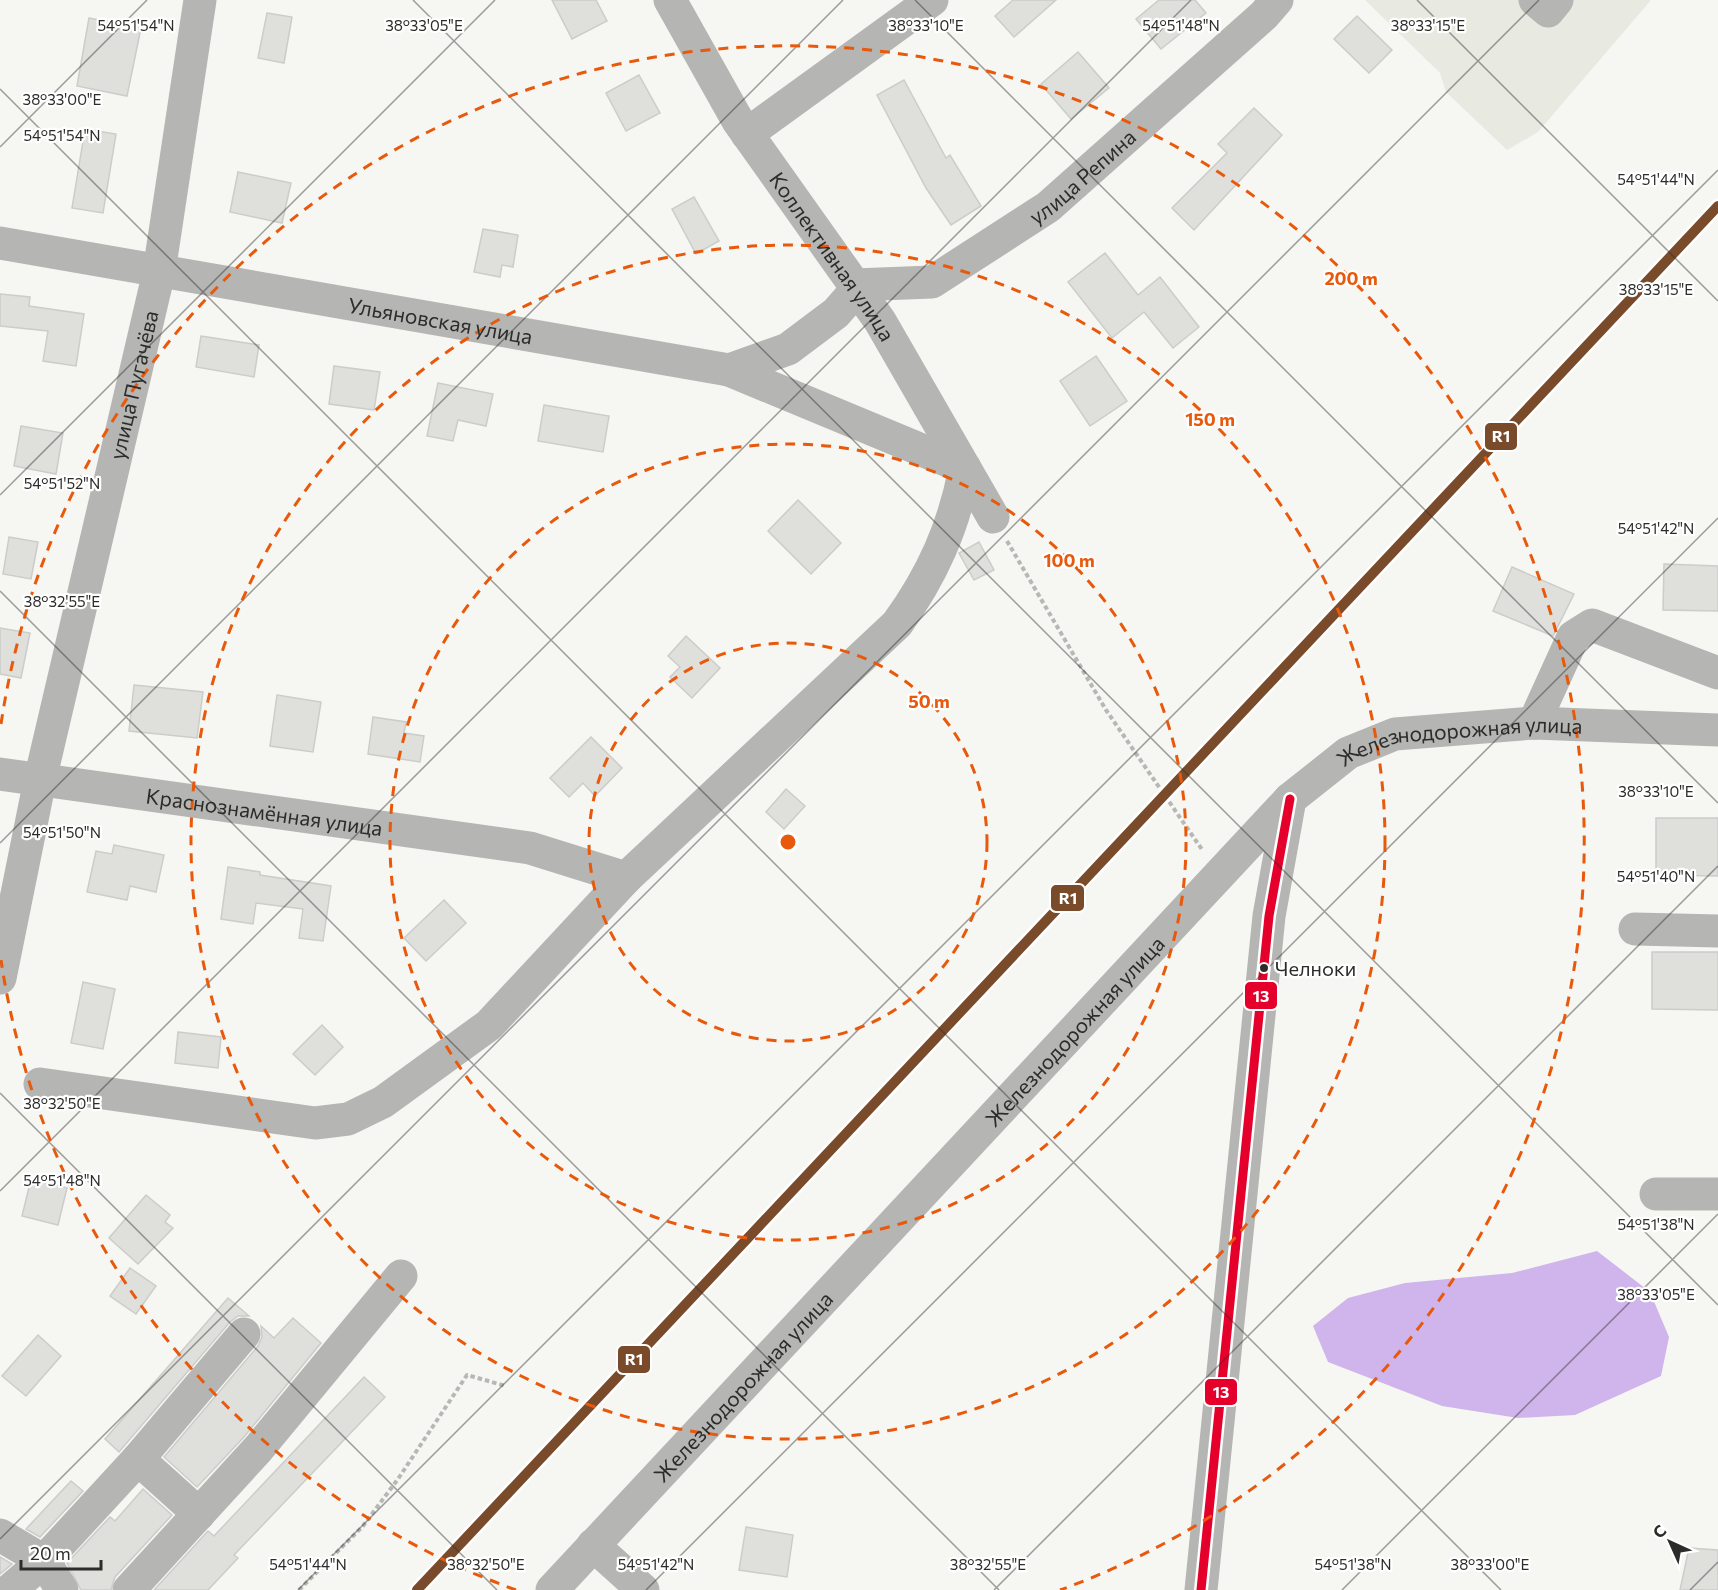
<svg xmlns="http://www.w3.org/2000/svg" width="1718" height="1590" viewBox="0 0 1718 1590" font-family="Commissioner,sans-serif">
<rect width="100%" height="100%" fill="#f6f6f2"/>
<!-- built -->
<path fill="#e8e9e0" d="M1365 0H1651L1538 132 1507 150 1446 92 1440 73Z"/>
<!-- water -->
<path fill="#cfb5eb" d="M1597 1251 1650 1292 1669 1337 1661 1376 1575 1415 1518 1418 1442 1406 1328 1362 1313 1326 1348 1298 1405 1283 1512 1273Z"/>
<!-- building -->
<g fill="#dfdfdc" stroke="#ccccc9" stroke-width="1.5">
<path d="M552 0H596L607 21 572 39Z"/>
<path d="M1013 0H1056L1014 37 995 16Z"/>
<path d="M1159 0H1195L1206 13 1161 49 1136 19Z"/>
<path d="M267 13 292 17 284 63 258 58Z"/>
<path d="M1357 16 1392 50 1369 73 1334 39Z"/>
<path d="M89 18 141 28 127 96 77 86Z"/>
<path d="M1078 52 1109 88 1071 119 1041 84Z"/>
<path d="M639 75 660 113 626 131 606 93Z"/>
<path d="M904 80 946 158 950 155 981 206 951 225 926 188 877 95Z"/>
<path d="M1254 108 1282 135 1194 230 1172 208 1227 153 1218 144Z"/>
<path d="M85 129 116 134 103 213 72 208Z"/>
<path d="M238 172 291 183 282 223 230 212Z"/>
<path d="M694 197 719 241 696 254 672 209Z"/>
<path d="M483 229 518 235 513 267 502 265 500 277 474 272Z"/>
<path d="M1105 253 1138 295 1160 277 1199 327 1173 348 1144 312 1112 338 1068 282Z"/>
<path d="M0 294 30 297 29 306 84 314 76 366 43 361 48 331 0 326Z"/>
<path d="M201 336 259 345 254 377 196 367Z"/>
<path d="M1096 356 1127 401 1090 426 1060 381Z"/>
<path d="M334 366 380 372 374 410 329 404Z"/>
<path d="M438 383 493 394 486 426 458 420 453 441 427 436Z"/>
<path d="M544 405 609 416 603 452 538 441Z"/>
<path d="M21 426 63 433 56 474 14 466Z"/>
<path d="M798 500 841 543 811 574 768 531Z"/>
<path d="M9 537 38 542 31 579 3 574Z"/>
<path d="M979 542 994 570 974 580 959 553Z"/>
<path d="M1664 564 1718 566V611L1663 610Z"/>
<path d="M1512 567 1574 594 1553 636 1493 611Z"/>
<path d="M0 628 30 633 21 678 0 674Z"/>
<path d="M686 636 720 668 692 698 670 677 680 667 668 656Z"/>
<path d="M134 685 203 692 197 738 129 731Z"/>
<path d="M277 695 321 702 313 752 270 746Z"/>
<path d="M373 717 406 722 404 733 424 736 420 762 368 754Z"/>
<path d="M591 737 622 768 595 796 583 783 569 797 550 778Z"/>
<path d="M786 789 805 806 784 829 766 812Z"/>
<path d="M1656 818H1718V876L1656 875Z"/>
<path d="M114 845 164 855 156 892 130 886 127 900 87 892 96 851 112 854Z"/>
<path d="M228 867 260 872V875L331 886 323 941 299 938 303 909 256 903 253 924 221 919Z"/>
<path d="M444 900 466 923 426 961 404 938Z"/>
<path d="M1652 952H1718V1010L1652 1009Z"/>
<path d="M83 982 115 989 103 1049 71 1043Z"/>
<path d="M322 1025 343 1047 315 1075 293 1054Z"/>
<path d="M178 1032 221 1037 218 1068 175 1063Z"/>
<path d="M31 1179 67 1188 58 1225 22 1216Z"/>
<path d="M146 1195 170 1215 165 1222 173 1228 138 1264 109 1238Z"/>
<path d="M130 1268 156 1286 136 1314 110 1296Z"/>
<path d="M228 1298 249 1316H238L230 1322 119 1452 105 1439Z"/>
<path d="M293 1318 321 1343 244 1437 197 1487 164 1457 258 1346 262 1337 261 1326 274 1338Z"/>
<path d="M38 1335 61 1356 26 1396 2 1376Z"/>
<path d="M364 1377 385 1397 234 1555 238 1558 208 1590H154L208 1531 214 1536Z"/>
<path d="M71 1481 83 1491 40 1537 26 1529Z"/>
<path d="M143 1489 172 1515 115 1577 111 1590H81L67 1563 110 1517 115 1521Z"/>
<path d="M746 1527 793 1535 787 1577 739 1570Z"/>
<path d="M1689 1548 1718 1550V1590H1680Z"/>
<path d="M0 1557 12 1564 0 1574Z"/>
</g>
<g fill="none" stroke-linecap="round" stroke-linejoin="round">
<!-- path -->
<g stroke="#b7b8b6" stroke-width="4" stroke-dasharray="4.5 3" stroke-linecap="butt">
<path d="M1007 541 1106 710 1203 851"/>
<path d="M299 1590 363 1526 398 1479 467 1375 506 1386"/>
</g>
<!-- minor -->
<g stroke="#b5b5b3" stroke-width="33">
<path id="s1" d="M670 0 738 121 880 321 993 517"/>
<path d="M1535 0 1548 11 1557 0"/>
<path d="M747 134 932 0"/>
<path id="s2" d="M0 243 729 370 788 349 836 313 857 289"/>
<path id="s3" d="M854 285 932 282 1048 207 1264 15 1277 0"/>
<path d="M1534 723 1573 637 1592 625 1718 673"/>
<path id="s4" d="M0 774 530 848 626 878"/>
<path d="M1635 929 1718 931"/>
<path id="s5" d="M0 978 40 780 159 272 200 0"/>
<path d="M40 1084 315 1123 348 1119 383 1102 489 1025 626 878 897 624C932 576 954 527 965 468L729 370"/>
<path d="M1656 1194H1718"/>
<path d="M138 1459 244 1334"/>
<path d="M0 1535 44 1561 62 1590"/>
<path d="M593 1545 643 1590"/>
<path d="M10 1590 44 1561 138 1459 199 1514"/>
<path d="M129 1590 258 1449 401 1276"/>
<path id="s6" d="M552 1590 1290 799 1348 753 1395 734 1534 723 1718 730"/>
<path d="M1201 1590 1269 916 1290 799"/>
</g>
<!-- bus-1 casing -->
<g stroke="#fff" stroke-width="14">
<path id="bus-1" d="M1201 1590 1269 916 1290 799"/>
</g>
<!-- bus-1 -->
<use href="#bus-1" stroke="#e4002b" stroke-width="9"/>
<!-- rail-1 casing -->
<g stroke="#fff" stroke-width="15">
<path id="rail-1" d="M417 1590 1718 206"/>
</g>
<!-- rail-1 -->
<use href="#rail-1" stroke="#7a4b2a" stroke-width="10"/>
</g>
<!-- ticks -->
<path fill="none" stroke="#2c2d2a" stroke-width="1.5" stroke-opacity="0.45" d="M413 0 1718 1305M915 0 1718 803M1417 0 1718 301M0 89 1501 1590M0 147 147 0M0 495 495 0M0 591 999 1590M0 843 843 0M0 1093 497 1590M0 1191 1191 0M0 1539 1539 0M298 1590 1718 170M646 1590 1718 518M994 1590 1718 866M1342 1590 1718 1214M1690 1590 1718 1562"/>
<!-- distance rings -->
<g fill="none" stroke="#e8590c" stroke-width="3" stroke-dasharray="10 8">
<circle cx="788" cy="842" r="199"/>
<circle cx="788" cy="842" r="398"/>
<circle cx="788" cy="842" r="597"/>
<path d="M516 1590A796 796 0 0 1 1 960M1 724A796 796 0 1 1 1060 1590"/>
</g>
<!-- markers -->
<circle fill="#2c2d2a" stroke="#fff" stroke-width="2" cx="1264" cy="968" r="5"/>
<g text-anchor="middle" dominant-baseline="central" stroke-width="4.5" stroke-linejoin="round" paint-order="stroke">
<!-- bus labels -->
<g font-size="20" fill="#2c2d2a" stroke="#fff" text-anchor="start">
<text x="1275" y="968">Челноки</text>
</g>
<!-- street labels -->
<g font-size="21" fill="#2c2d2a" stroke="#fff">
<text stroke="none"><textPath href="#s3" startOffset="262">улица Репина</textPath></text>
<text stroke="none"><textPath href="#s1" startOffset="304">Коллективная улица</textPath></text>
<text stroke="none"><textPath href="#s2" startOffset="447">Ульяновская улица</textPath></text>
<text stroke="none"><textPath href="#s5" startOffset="608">улица Пугачёва</textPath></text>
<text stroke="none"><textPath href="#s6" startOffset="1269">Железнодорожная улица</textPath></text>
<text stroke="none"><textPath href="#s4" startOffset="267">Краснознамённая улица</textPath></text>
<text stroke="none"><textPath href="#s6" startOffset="765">Железнодорожная улица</textPath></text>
<text stroke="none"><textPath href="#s6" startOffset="279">Железнодорожная улица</textPath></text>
</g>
</g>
<g font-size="15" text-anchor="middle" fill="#2c2d2a" stroke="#fff" stroke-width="4.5" stroke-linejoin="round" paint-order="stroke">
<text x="424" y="31">38°33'05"E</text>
<text x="926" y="31">38°33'10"E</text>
<text x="136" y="31">54°51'54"N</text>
<text x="1181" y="31">54°51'48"N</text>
<text x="1428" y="31">38°33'15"E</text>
<text x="62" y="105">38°33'00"E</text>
<text x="62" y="141">54°51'54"N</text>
<text x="1656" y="185">54°51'44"N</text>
<text x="1656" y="295">38°33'15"E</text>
<text x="62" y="489">54°51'52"N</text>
<text x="1656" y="534">54°51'42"N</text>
<text x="62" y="607">38°32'55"E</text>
<text x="1656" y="797">38°33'10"E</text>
<text x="62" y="838">54°51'50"N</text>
<text x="1656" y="882">54°51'40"N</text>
<text x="62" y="1109">38°32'50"E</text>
<text x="62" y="1186">54°51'48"N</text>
<text x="1656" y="1230">54°51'38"N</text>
<text x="1656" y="1300">38°33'05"E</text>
<text x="308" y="1570">54°51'44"N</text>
<text x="486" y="1570">38°32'50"E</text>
<text x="656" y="1570">54°51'42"N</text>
<text x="988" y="1570">38°32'55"E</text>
<text x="1353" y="1570">54°51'38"N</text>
<text x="1490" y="1570">38°33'00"E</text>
</g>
<circle cx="788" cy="842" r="9" fill="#e8590c" stroke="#fff" stroke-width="3"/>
<g font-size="18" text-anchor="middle" font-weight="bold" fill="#e8590c" stroke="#fff" stroke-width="4.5" stroke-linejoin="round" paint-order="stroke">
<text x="1351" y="285">200 m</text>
<text x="1210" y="426">150 m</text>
<text x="1069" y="567">100 m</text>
<text x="929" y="708">50 m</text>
</g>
<g stroke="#fff" stroke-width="2">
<rect x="1484" y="422" width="34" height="29" rx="6" fill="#7a4b2a"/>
<rect x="1050" y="884" width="35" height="28" rx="6" fill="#7a4b2a"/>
<rect x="1244" y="981" width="34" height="29" rx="6" fill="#e4002b"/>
<rect x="617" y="1345" width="34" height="29" rx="6" fill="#7a4b2a"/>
<rect x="1204" y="1378" width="34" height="28" rx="6" fill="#e4002b"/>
</g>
<g font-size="16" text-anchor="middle" font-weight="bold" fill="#fff">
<text x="1501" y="442">R1</text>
<text x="1068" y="904">R1</text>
<text x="1261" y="1002">13</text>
<text x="634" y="1365">R1</text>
<text x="1221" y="1398">13</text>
</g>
<!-- north arrow -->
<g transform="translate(1670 1542) rotate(315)" stroke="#ffffff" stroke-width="4.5" paint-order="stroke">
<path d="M0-4.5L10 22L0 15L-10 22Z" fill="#2c2d2a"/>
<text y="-9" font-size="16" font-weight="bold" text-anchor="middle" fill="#2c2d2a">С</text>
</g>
<!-- scale -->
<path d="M21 1560v9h80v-9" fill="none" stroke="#2c2d2a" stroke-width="3"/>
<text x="30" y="1560" font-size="18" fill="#2c2d2a" stroke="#ffffff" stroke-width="4.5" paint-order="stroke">20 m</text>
</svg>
